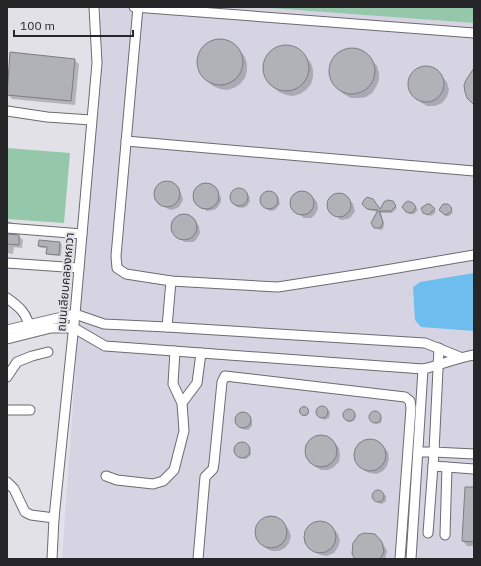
<svg xmlns="http://www.w3.org/2000/svg" width="481" height="566" viewBox="0 0 481 566" font-family="'IBM Plex Sans','Noto Sans Thai',sans-serif">
<rect width="100%" height="100%" fill="#e2e1e8"/>
<!-- built -->
<path fill="#d6d4e2" d="M101 7H255L474 23V559H62Z"/>
<!-- green -->
<g fill="#95c8aa">
<path d="M255 7H474V23Z"/>
<path d="M7 148 70 153 64 223 7 219Z"/>
</g>
<!-- water -->
<path fill="#6ebdef" d="M474 273V331L421 327 415 320 413 287 420 282Z"/>
<!-- shadow -->
<g fill="#0003">
<path d="M215 40H223L230 42 236 46 245 57 247 64V71L245 78 240 84 234 88 227 90 220 89 213 86 202 76 199 69 198 62 199 54 203 48 208 43Z"/>
<path d="M281 46H289L295 48 301 52 311 63 313 70V77L311 84 306 90 300 94 293 96 286 95 279 92 268 82 265 75 263 67 265 60 269 54 274 49Z"/>
<path d="M354 48 361 50 367 55 377 66 379 73V80L376 87 372 93 366 97 359 98H351L345 95 339 90 334 84 330 78 329 70 331 63 334 56 340 51 347 49Z"/>
<path d="M11 53 74 60 79 64 75 105 12 99 7 94Z"/>
<path d="M423 67H430L437 71 447 82 449 90 447 97 442 103 435 106H427L422 103 412 94 410 88 411 77 418 69Z"/>
<path d="M169 182 175 186 181 193 183 200 179 207 172 210 168 209 162 205 158 201 156 194 158 186 161 184Z"/>
<path d="M203 184H207L214 187 221 198V202L217 208 214 210 207 211 196 203 194 196 197 188Z"/>
<path d="M238 189 243 190 249 196 250 201 247 206 243 208 237 207 233 202 231 197 233 192Z"/>
<path d="M268 192 275 194 278 197 280 204 275 210 270 211 263 205 261 200 263 195Z"/>
<path d="M300 192H304L311 195 317 202 318 209 314 216 311 218H304L294 210 291 203 294 196Z"/>
<path d="M337 194H341L347 197 353 204 355 211 351 217 348 219 341 220 330 212 328 205 331 198Z"/>
<path d="M363 204 380 211 395 205 397 208 392 213H381L384 224 383 229 380 230 374 227 378 212 368 210Z"/>
<path d="M430 205 436 212 431 216 426 213Z"/>
<path d="M415 206 418 210 414 214H409L407 211Z"/>
<path d="M449 206 453 213 449 216H446L440 210Z"/>
<path d="M186 216 193 219 199 226 200 233 196 240 193 242H185L179 238 175 234 173 227V223L178 217Z"/>
<path d="M7 221 11 222 14 225 7 227Z"/>
<path d="M7 235 19 236 23 240 22 248 14 247 13 254 7 253Z"/>
<path d="M60 243 62 245 61 256 49 255 47 253V248H41L39 246Z"/>
<path d="M320 407H324L330 412 329 418 324 420 319 415 317 412Z"/>
<circle cx="305" cy="412" r="4"/>
<circle cx="350" cy="416" r="6"/>
<path d="M373 412H378L380 415 382 419 381 423 376 424 371 420 369 416Z"/>
<path d="M245 414 252 420V426L248 430 242 429 237 422V418L240 415Z"/>
<path d="M318 436H325L331 439 339 448 340 455 339 462 334 467 328 470H321L316 467 309 459 306 454 307 444 314 437Z"/>
<path d="M366 440H373L379 443 388 452 389 459 387 466 383 471 377 474 370 473 365 471 357 463 355 458V453L359 444Z"/>
<path d="M243 443 250 449 251 455 246 459 241 458 235 452 236 447 238 444Z"/>
<path d="M474 488V546H467L463 541Z"/>
<path d="M379 491 386 496V501L382 504 378 503 373 498 374 494 376 492Z"/>
<path d="M268 517H275L281 520 289 530 291 536 289 543 285 548 279 551H272L267 549 259 541 257 535 256 530 260 521Z"/>
<path d="M317 522H324L330 525 338 534 340 541 338 547 334 553 327 556 321 555 316 553 308 545 306 540 307 530 313 523Z"/>
<path d="M379 538 382 542 387 551 385 559H356Z"/>
</g>
<!-- building -->
<g fill="#b1b1b8" stroke="#7c7d82">
<circle cx="220" cy="62" r="23"/>
<circle cx="286" cy="68" r="23"/>
<circle cx="352" cy="71" r="23"/>
<path d="M10 52 75 59 71 101 7 95Z"/>
<circle cx="426" cy="84" r="18"/>
<path d="M474 68V105L467 98 465 92 464 85 466 80Z"/>
<circle cx="167" cy="194" r="13"/>
<circle cx="206" cy="196" r="13"/>
<circle cx="239" cy="197" r="9"/>
<circle cx="302" cy="203" r="12"/>
<circle cx="269" cy="200" r="9"/>
<circle cx="339" cy="205" r="12"/>
<path d="M367 197 373 199 380 209 384 202 387 200 393 201 396 206 391 211H379L383 222 382 226 379 228H374L371 223 378 210 367 209 362 204 364 200Z"/>
<path d="M408 201 413 203 416 207 413 212 410 213 406 212 402 207 405 203Z"/>
<path d="M427 204H430L435 209 428 215 423 213 421 208Z"/>
<path d="M443 204H448L451 207 452 210 448 214 445 215 439 210Z"/>
<circle cx="184" cy="227" r="13"/>
<path d="M7 234 19 235V245L7 244Z"/>
<path d="M39 240 60 242 59 255 46 254 47 247 38 246Z"/>
<circle cx="322" cy="412" r="6"/>
<circle cx="304" cy="411" r="4.5"/>
<circle cx="349" cy="415" r="6"/>
<circle cx="375" cy="417" r="6"/>
<circle cx="243" cy="420" r="8"/>
<circle cx="321" cy="451" r="16"/>
<circle cx="370" cy="455" r="16"/>
<circle cx="242" cy="450" r="8"/>
<path d="M465 487H474V542L462 541Z"/>
<circle cx="378" cy="496" r="6"/>
<circle cx="271" cy="532" r="16"/>
<circle cx="320" cy="537" r="16"/>
<path d="M364 533 375 534 382 542 384 552 380 559H355L352 554 353 543 359 535Z"/>
</g>
<g fill="none" stroke-linecap="round" stroke-linejoin="round">
<!-- minor casing -->
<g stroke="#6b6b70" stroke-width="11">
<g id="minor">
<path d="M134 7 474 33"/>
<path d="M138 7 116 256 117 268 126 274 171 281 278 287 368 273 474 255"/>
<path d="M7 111 47 117 91 120"/>
<path d="M126 141 474 171"/>
<path d="M7 228 82 234"/>
<path d="M7 263 79 268"/>
<path d="M7 298C18 306 29 314 29 330"/>
<path d="M167 327 171 281"/>
<path d="M7 330 75 314 104 324 167 327 425 343 460 357"/>
<path d="M7 339 51 328H74L105 346 423 369C440 365 456 358 474 355"/>
<path d="M439 348 434 452 474 454"/>
<path d="M7 377 17 362 32 356 48 352"/>
<path d="M182 403 197 383 201 353"/>
<path d="M7 410H30"/>
<path d="M418 452H434L428 533"/>
<path d="M433 466 474 469"/>
<path d="M106 476 117 480 153 484 163 481 174 470 184 431 182 403 173 384 175 351"/>
<path d="M7 482 14 489 25 512 31 515 54 518"/>
<path d="M445 535 447 467"/>
<path d="M52 559 54 518 75 314 97 63 94 7"/>
<path d="M198 559 205 477 213 469 214 463 222 382 225 376 405 397 410 401 411 408 400 559"/>
<path d="M411 559 423 369"/>
</g>
</g>
<!-- minor -->
<use href="#minor" stroke="#fff" stroke-width="9"/>
</g>
<g text-anchor="middle" dominant-baseline="central" stroke-width="4" stroke-linejoin="round" paint-order="stroke">
<!-- street labels -->
<g font-size="12" fill="#262528" stroke="#e2e1e8">
<text transform="translate(65 282) rotate(-85)">ถนนเลียบคลองหกวา</text>
</g>
</g>
<!-- border -->
<rect width="481" height="566" fill="none" stroke="#262528" stroke-width="16"/>
<!-- scale -->
<path d="M14 30v6h119v-6" fill="none" stroke="#262528" stroke-width="2"/>
<text x="20" y="30" font-size="12" fill="#262528" stroke="#e2e1e8" stroke-width="3" paint-order="stroke">100 m</text>
</svg>
